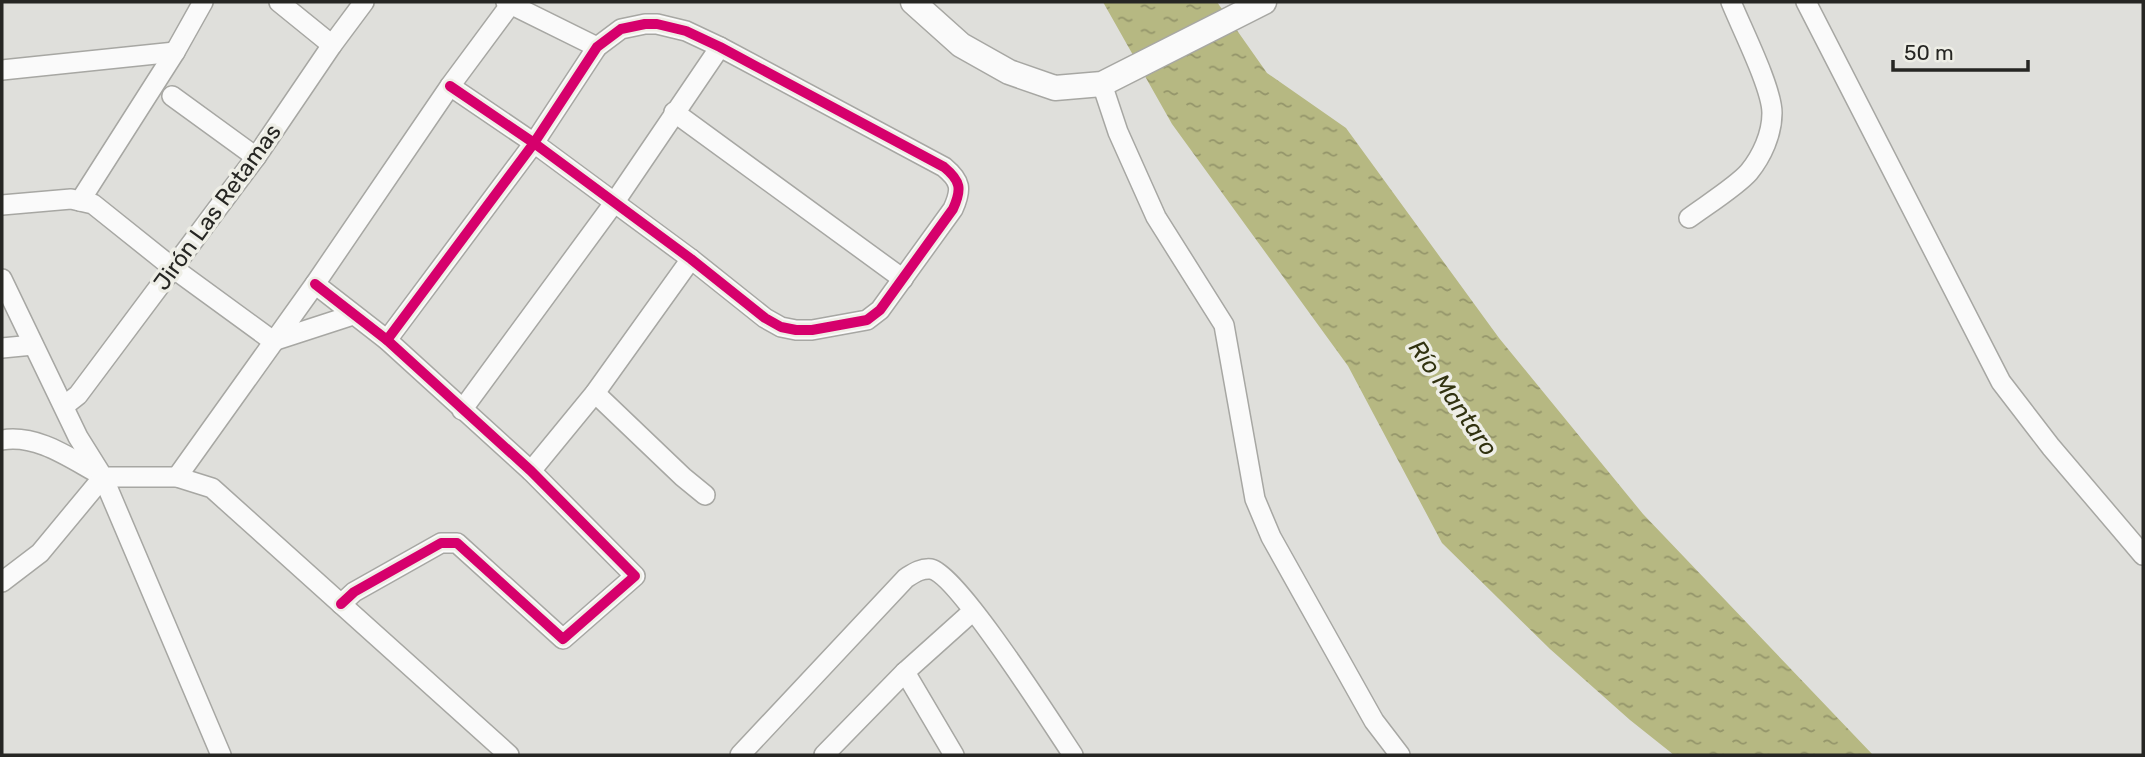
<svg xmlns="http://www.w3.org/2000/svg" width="2145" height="757" viewBox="0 0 2145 757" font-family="Rubik,sans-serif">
<defs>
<pattern id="water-ripples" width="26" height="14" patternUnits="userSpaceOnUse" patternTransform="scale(1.75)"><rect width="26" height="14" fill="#b6b882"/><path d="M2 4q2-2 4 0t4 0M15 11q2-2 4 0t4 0" fill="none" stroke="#94956a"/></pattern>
</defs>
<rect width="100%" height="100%" fill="#dfdfdb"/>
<!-- water -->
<path fill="url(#water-ripples)" d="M1103 2H1217L1267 73 1346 128 1499 338 1643 514 1873 755H1674L1630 720 1550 649 1442 543 1348 366 1172 124Z"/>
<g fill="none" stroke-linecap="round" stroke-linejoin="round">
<!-- minor casing -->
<g stroke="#a7a7a3" stroke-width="22">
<g id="minor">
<path d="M279 2 332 45"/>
<path d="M506 2 597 47"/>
<path d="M1806 2 2001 382 2051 447 2143 555"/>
<path d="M2 70 175 52"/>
<path d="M1102 84 1118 132 1156 217 1224 325 1255 499 1271 537 1374 721 1400 755"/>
<path d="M172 96 256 157"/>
<path d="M674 112 903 279"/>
<path d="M80 201 175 52 203 2"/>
<path d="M2 205 71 199 93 204 173 268 273 341 353 315"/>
<path d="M1689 218C1705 206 1737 186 1749 172 1762 156 1772 134 1772 113 1772 88 1741 27 1731 2"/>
<path d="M2 279 78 437 103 477H177L212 488 509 755"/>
<path d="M315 284 387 340 531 471 635 576 563 639 457 543H441L354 592 341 604"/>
<path d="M387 340 534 143 597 47 621 29 645 24H657L686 31 720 47 944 167C961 181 962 189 953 209L880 310 867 320 812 330H796L781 327 765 318 691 259 534 143 450 86"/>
<path d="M2 348 33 345"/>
<path d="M595 393 683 477 705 495"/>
<path d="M64 406 78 395 256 157 332 45 364 2"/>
<path d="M462 410 614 203 720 47"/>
<path d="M2 440C38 434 71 459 101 475"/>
<path d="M531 471 595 393 691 259"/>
<path d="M103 477 221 755"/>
<path d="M177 477 315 284 450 86 510 5"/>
<path d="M2 582 40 553 103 477"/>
<path d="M905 672 954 755"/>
<path d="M740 755 906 578C914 573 921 568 931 569 958 575 1053 725 1073 755"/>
<path d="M824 755 905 672 973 611"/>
</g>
</g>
<!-- major casing -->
<g stroke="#a7a7a3" stroke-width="27">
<path id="major" d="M913 2 961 45 1009 72 1055 88 1102 84 1264 2"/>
</g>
<!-- minor -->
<use href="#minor" stroke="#fafafa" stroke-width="19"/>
<!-- major -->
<use href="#major" stroke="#fafafa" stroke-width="24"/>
<!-- cycleway casing -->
<g stroke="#eeeee6" stroke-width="15">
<g id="cycleway">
<path d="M315 284 387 340 531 471 635 576 563 639 457 543H441L354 592 341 604"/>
<path d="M387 340 534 143 597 47 621 29 645 24H657L686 31 720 47 944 167C961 181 962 189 953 209L880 310 867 320 812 330H796L781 327 765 318 691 259 534 143 450 86"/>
</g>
</g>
<!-- cycleway -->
<use href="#cycleway" stroke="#d6006c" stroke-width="10"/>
</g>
<g text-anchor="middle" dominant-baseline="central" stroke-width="7" stroke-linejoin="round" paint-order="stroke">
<!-- street labels -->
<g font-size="23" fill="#262623" stroke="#eeeee6">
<text transform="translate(217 207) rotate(-54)">Jirón Las Retamas</text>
</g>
<!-- water labels -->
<g font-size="24" font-style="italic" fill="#313210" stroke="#eeeee6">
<text transform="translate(1453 398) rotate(55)">Río Mantaro</text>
</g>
</g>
<!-- border -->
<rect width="2145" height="757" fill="none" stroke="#262623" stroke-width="7"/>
<!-- scale -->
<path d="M1893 60v10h135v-10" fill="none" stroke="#262623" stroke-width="3.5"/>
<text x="1904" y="60" font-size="21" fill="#262623" stroke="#eeeee6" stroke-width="5" paint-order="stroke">50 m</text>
</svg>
